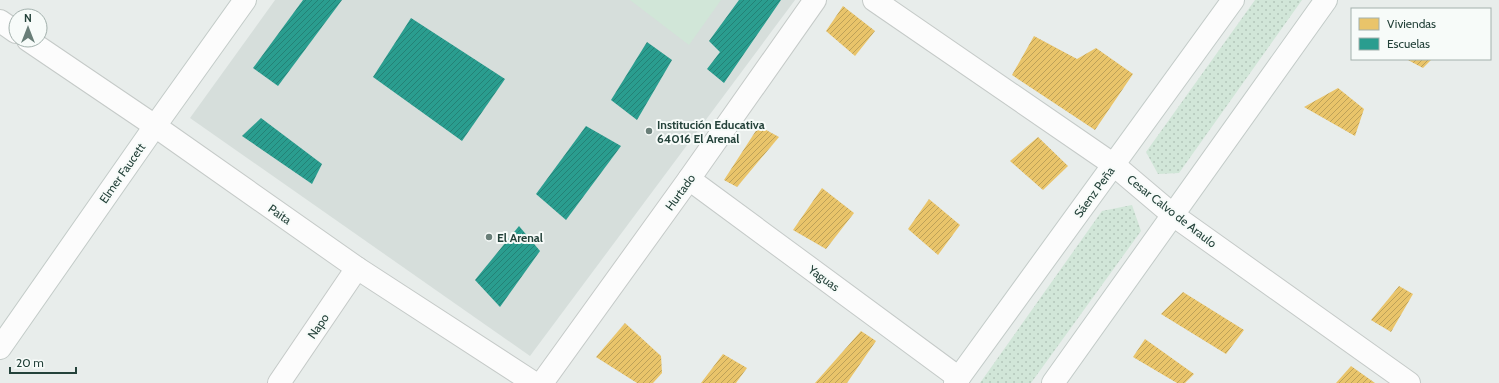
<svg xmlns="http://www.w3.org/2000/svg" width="1499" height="383" viewBox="0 0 1499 383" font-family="Cabin,sans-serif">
<defs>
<pattern id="green-dots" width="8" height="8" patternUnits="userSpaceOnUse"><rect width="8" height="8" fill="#d1e6d8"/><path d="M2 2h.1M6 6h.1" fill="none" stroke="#b3c6ba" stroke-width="1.8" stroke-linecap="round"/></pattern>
<pattern id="homes-hatch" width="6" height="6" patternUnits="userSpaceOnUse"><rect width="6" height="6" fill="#e9c46a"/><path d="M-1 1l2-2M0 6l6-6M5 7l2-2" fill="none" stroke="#bda158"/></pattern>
<pattern id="schools-hatch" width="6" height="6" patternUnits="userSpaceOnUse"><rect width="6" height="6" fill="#2a9d8f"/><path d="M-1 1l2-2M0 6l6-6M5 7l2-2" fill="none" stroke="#248276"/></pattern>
</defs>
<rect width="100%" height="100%" fill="#e8edeb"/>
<!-- built -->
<path fill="#d6dedb" d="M275 0H795L530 356 190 118Z"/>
<!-- green -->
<g fill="url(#green-dots)">
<path d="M1255 0H1302L1179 173 1158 174 1146 152Z"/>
<path d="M1132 205 1141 231 1031 383H980L1102 211Z"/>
</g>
<!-- pitch -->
<path fill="#d1e6d8" d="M630 0H721L689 45Z"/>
<!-- homes -->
<g fill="url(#homes-hatch)">
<path d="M843 6 875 31 855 56 826 31Z"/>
<path d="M1034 36 1077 59 1096 48 1133 74 1095 130 1012 75Z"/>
<path d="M1406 59H1432L1423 68Z"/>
<path d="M1338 88 1364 109 1355 136 1304 107Z"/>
<path d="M759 126 779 137 737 187 724 180Z"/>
<path d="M1038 137 1068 166 1043 190 1010 161Z"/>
<path d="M822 188 854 213 826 249 793 230Z"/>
<path d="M929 199 960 225 938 255 908 229Z"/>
<path d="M1399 286 1413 294 1391 332 1371 320Z"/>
<path d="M1183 292 1244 330 1226 354 1161 314Z"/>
<path d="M625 323 661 356 662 373 653 383H637L596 357Z"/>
<path d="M861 331 876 341 847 383H815Z"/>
<path d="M1145 339 1194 374 1185 383H1177L1133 357Z"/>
<path d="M723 354 747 368 736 383H701Z"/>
<path d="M1351 366 1375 383H1336Z"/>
</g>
<!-- schools -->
<g fill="url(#schools-hatch)">
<path d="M303 0H342L278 86 253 68Z"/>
<path d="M739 0H781L724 83 707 69 720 52 709 41Z"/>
<path d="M411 18 505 79 462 141 373 77Z"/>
<path d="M647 42 672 60 637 120 611 100Z"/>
<path d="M261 118 322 164 312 184 242 136Z"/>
<path d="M586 126 621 146 566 220 536 194Z"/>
<path d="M519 226 540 251 500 307 475 280Z"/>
</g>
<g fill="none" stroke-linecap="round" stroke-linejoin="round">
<!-- street casing -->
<g stroke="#c5cac8" stroke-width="24">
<g id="street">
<path d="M874 0 1114 165 1173 215 1409 383"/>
<path d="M0 21 16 32"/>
<path d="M28 40 155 126 357 268 534 383"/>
<path d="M689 179 959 378"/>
<path d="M279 383 357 268"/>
<path d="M542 383 689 179 815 0"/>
</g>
</g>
<!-- secondary casing -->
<g stroke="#c3cbc8" stroke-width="24">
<g id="secondary">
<path d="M0 348 155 126 245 0"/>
<path d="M955 383 1233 0"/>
<path d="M1053 383 1326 0"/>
</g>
</g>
<!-- street -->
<use href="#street" stroke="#fcfcfc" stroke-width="22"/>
<!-- secondary -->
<use href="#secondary" stroke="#fcfcfc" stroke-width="22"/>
</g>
<!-- markers -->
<g fill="#697e78" stroke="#f7fbf9" stroke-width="1.5">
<circle cx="649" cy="131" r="4"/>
<circle cx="489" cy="237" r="4"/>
</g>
<g text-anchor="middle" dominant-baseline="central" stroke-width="4" stroke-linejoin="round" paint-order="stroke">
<!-- poi labels -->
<g font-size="12" font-weight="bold" fill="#24423a" stroke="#f7fbf9" text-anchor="start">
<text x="657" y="124">Institución Educativa<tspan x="657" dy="14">64016 El Arenal</tspan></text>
<text x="497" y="237">El Arenal</text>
</g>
<!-- street labels -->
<g font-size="12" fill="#24423a" stroke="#f7fbf9">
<text transform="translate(122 173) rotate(-55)">Elmer Faucett</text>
<text transform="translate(680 192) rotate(-54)">Hurtado</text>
<text transform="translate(1094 192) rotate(-54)">Sáenz Peña</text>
<text transform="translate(1172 211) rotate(38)">Cesar Calvo de Araulo</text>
<text transform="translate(280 214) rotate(35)">Paita</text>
<text transform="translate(824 278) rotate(36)">Yaguas</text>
<text transform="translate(318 326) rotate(-56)">Napo</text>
</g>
</g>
<!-- legend -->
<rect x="1351" y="8" width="140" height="52" fill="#f7fbf9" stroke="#a3b1ad"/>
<rect x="1359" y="18" width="20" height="12" fill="#e9c46a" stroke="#a3b1ad"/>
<text x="1387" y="28" font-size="12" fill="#24423a">Viviendas</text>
<rect x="1359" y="38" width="20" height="12" fill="#2a9d8f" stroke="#a3b1ad"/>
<text x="1387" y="48" font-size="12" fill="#24423a">Escuelas</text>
<!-- north arrow -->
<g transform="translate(28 28)"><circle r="19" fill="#f7fbf9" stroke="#a3b1ad"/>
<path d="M0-3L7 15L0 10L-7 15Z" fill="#697e78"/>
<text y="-6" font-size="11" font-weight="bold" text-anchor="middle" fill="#24423a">N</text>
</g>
<!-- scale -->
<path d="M10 367v6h66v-6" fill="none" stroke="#24423a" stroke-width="2"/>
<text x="16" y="367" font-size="12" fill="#24423a" stroke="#f7fbf9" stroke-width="3" paint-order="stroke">20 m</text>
</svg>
